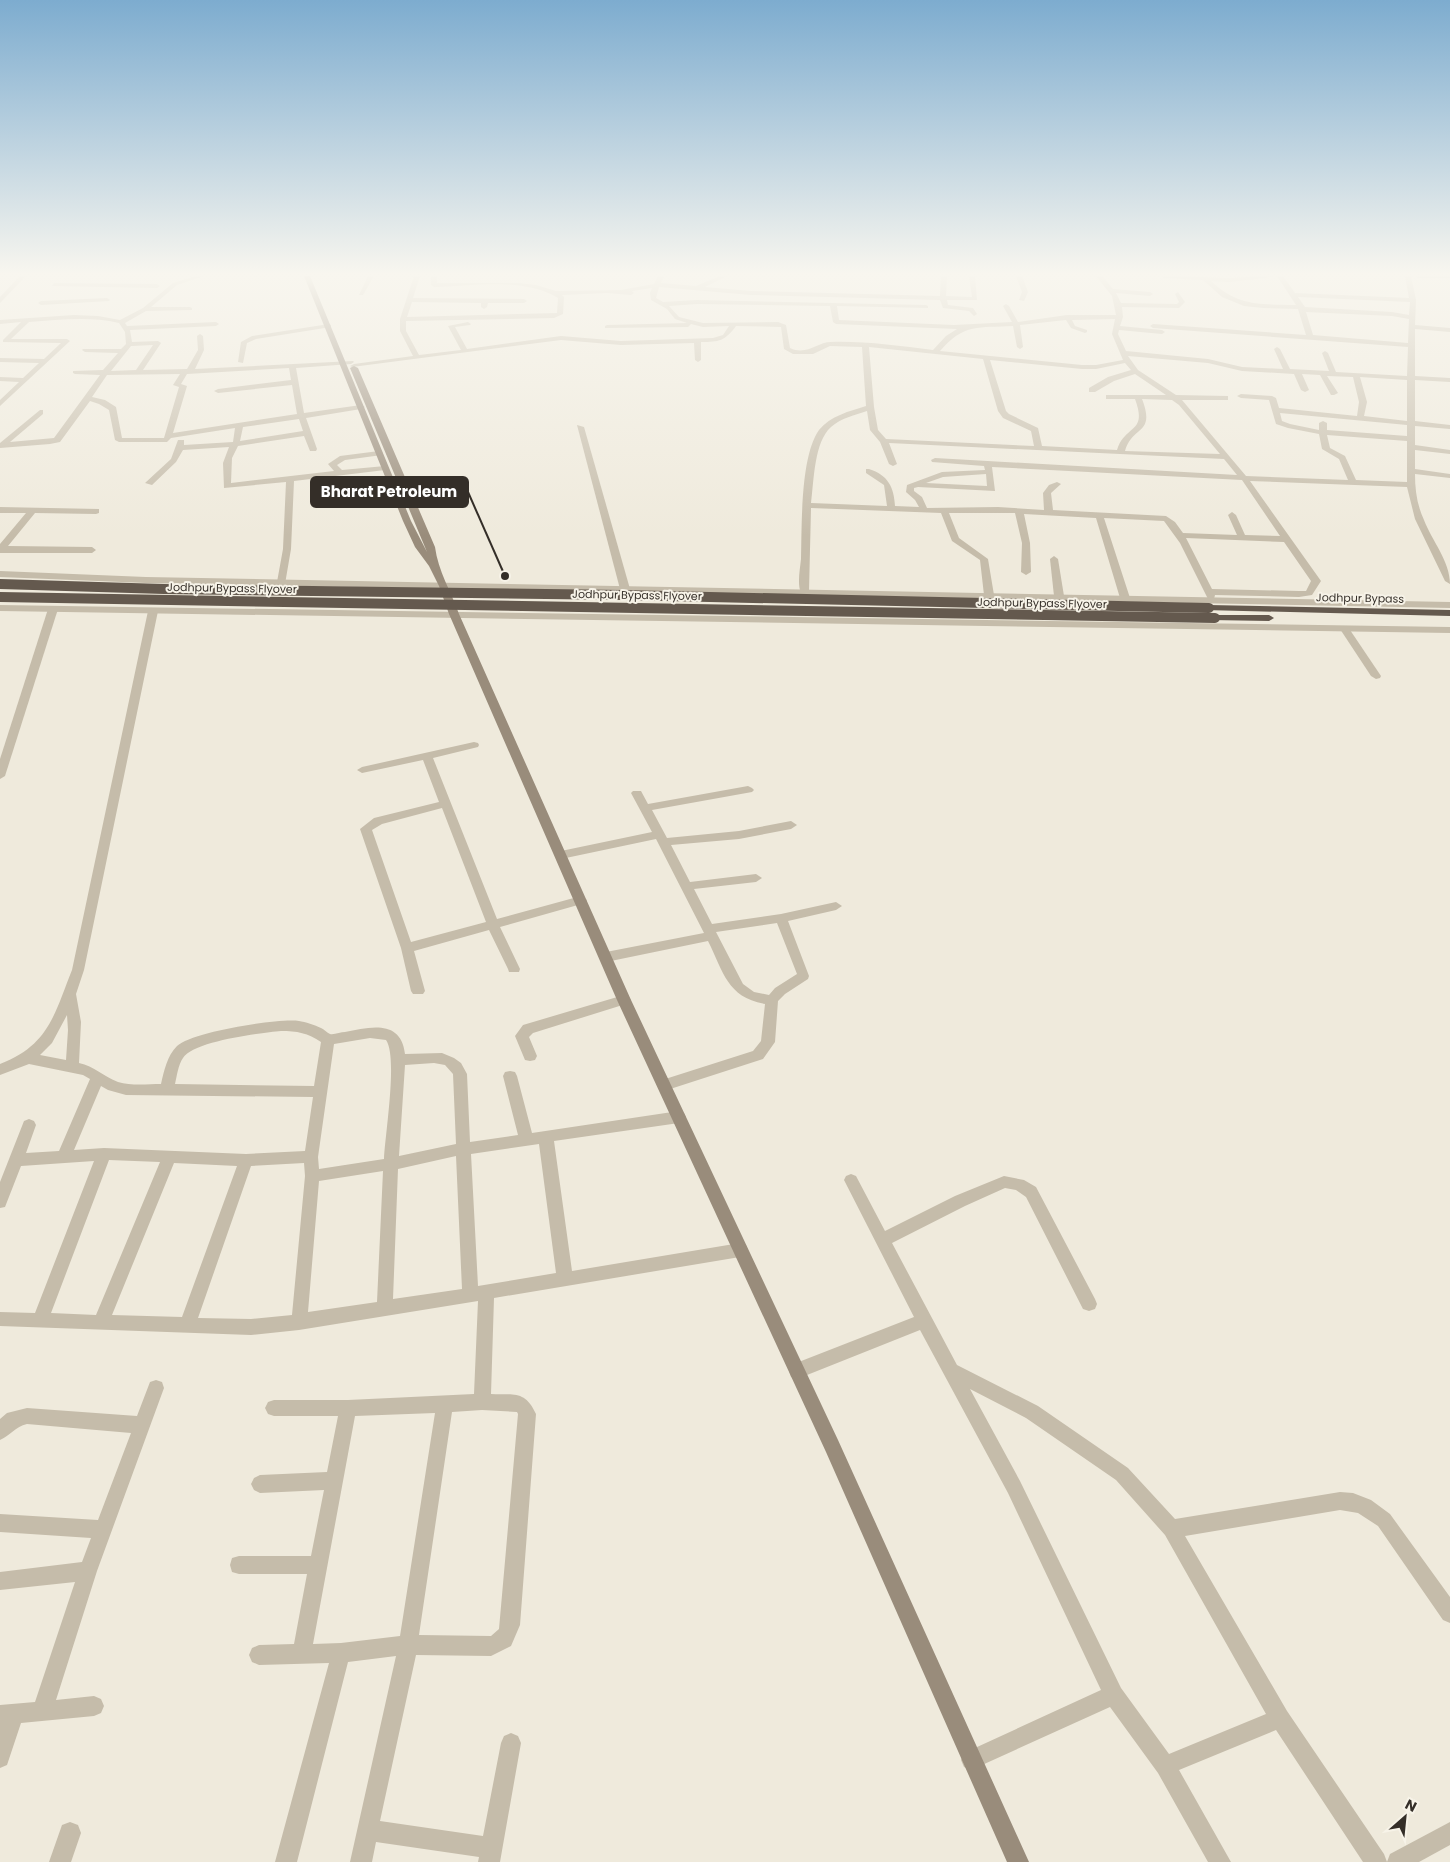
<svg xmlns="http://www.w3.org/2000/svg" width="1450" height="1862" viewBox="0 0 1450 1862" font-family="Poppins,sans-serif">
<rect width="100%" height="100%" fill="#efeadc"/>
<g fill="none" stroke-linecap="round" stroke-linejoin="round">
<!-- minor -->
<g fill="#c5bcaa" fill-rule="evenodd">
<path d="M20 276H26L0 303V297Z"/>
<path d="M196 276H204L177 285 151 307H190L192 308V310L146 311 125 323 127 326 216 322 219 324 216 326 130 330 132 342 158 341 161 343 143 370 187 369 198 350 197 336 200 334 203 336 204 350 195 369 353 361 354 362 351 364 296 368 304 413 361 405 365 407 361 409 306 418 317 449 316 451H310L304 436 238 446 232 458 231 483 334 471 328 464 340 456 379 451 383 453 382 455 345 460 337 465 342 470 385 466 389 468 385 470 294 481 291 549 285 584 282 585 277 582 283 549 286 482 224 488 223 463 229 447 183 450 176 462 152 485 145 483 171 459 178 440H184V445L233 442 235 428 171 438 167 442H119L115 440 109 410 99 404 90 401 60 442 50 444 0 448V443L40 410H43V414L10 442 54 438 100 375 75 374 73 373V371L103 370 118 353 85 352 82 350 83 349H121L126 344 125 332 119 323C89 316 59 320 29 322L11 339H67L70 341 0 406V400L19 382 0 381V377L23 378 39 363 0 362V358L44 359 61 343 3 342V340L21 322 0 324V320L74 315 98 316 120 320 143 308 173 283ZM153 345 136 370 111 371 131 346ZM289 368 291 380 218 389 214 391 218 393 292 385 297 414 173 433 187 386 181 384 187 374ZM180 374 173 385 179 387 164 438H122L116 407 105 400 92 397 107 375ZM299 419 303 431 240 441 243 427Z"/>
<path d="M368 276H374L363 295H359Z"/>
<path d="M414 276H420L413 298 524 299 527 301 524 303H488L487 307 484 309 481 307V303L412 302 407 317 557 313 558 298C523 277 473 286 434 287L431 285V276H437V283H519L536 285 556 291 621 290 654 284 658 276H664L661 283 696 286 720 276H727L705 287 751 291 940 296 941 276H947L946 296 972 297 969 276H975L977 300H947L948 305 973 308 977 314 974 316 969 311 943 308 940 300 751 295 659 287 656 298 663 302 697 300 926 305 928 306V308L837 306 839 320 954 325 1012 322 1003 306 1006 304 1009 306 1018 322 1067 315H1116L1112 296 1096 276H1102L1113 289 1150 292 1153 294 1150 296 1116 293 1121 303 1177 304 1179 302 1175 294 1178 292 1185 302 1179 308 1122 307 1123 317 1120 326 1162 330 1165 332 1162 334 1119 330 1118 334 1126 351 1208 359 1242 367 1283 369 1274 349 1277 347 1280 349 1290 369 1329 371 1322 353 1325 351 1328 353 1336 372 1407 376 1408 347 1153 328 1150 326 1153 324 1306 335 1298 309 1263 308 1244 306 1222 297 1203 280 1164 278 1161 276 1229 278 1269 276 1266 278 1229 282 1211 281C1238 307 1261 304 1296 305L1277 276H1283L1295 293 1409 298 1405 276H1411L1416 300 1415 325 1450 328V332L1415 329V376L1450 378V382L1415 380V421L1450 425V429L1415 426V445L1450 450V454L1415 450V469L1450 474V478L1415 474C1415 490 1417 505 1424 520 1432 541 1450 561 1450 584L1445 581 1415 519 1407 487 1250 481 1321 581 1312 595 1299 597 1215 595 1214 599H1208L1180 543 1164 521 1104 518 1130 598 1125 601 1120 598 1096 518 1024 514 1030 543 1031 572 1026 575 1021 572 1022 543 1015 513H949L959 538 988 559 994 595 989 598 984 595 980 560 952 541 941 513 811 508 809 591 807 593H801C797 584 800 569 801 559 802 526 800 457 819 430 830 416 850 411 866 406L862 347 830 346 813 354H793L784 349 781 327 736 326C725 341 719 342 701 342V360L698 362 695 360 694 343 621 345 561 340 352 367 350 366 354 364 413 356 400 331V319ZM652 288 650 293 651 300 667 309 675 319 687 323 607 325 605 326V328L688 327 691 324 703 327 729 326 723 335 713 338 621 341 561 336 467 349 455 327 470 325 471 324 468 322 448 326 461 350 419 355 406 331V321L554 318 563 314 564 297 562 295 607 293 631 295 634 293 632 291ZM1298 297 1410 302 1409 315 1392 312 1305 307ZM697 304 830 306 833 322 836 324 957 329 946 336 933 350C899 346 865 341 831 342 817 342 807 356 790 348L786 325 778 322 703 323 679 317 669 306ZM1306 312 1392 316 1409 319 1408 343 1313 335ZM1115 319 1112 334 1123 360 1096 365H1082L940 351C964 323 979 328 1013 326L1017 347 1020 349 1023 347 1020 325 1066 320 1071 328 1085 333 1087 332V330L1075 326 1072 320ZM869 347 983 359 998 411 1003 418 1031 431 1034 446 886 439 878 430 874 407ZM1128 356 1208 363 1242 371 1294 374 1301 390 1305 392 1309 390 1302 374 1320 375 1331 395H1334L1338 393 1327 376 1353 377 1359 402 1357 416 1279 408 1276 398 1272 396 1241 394 1237 396 1241 398 1269 400 1276 424 1288 428 1319 434 1322 449 1339 459 1348 480 1246 476 1182 400H1228V396L1176 395 1138 370ZM990 360 1082 369H1096L1125 363 1131 370 1108 377 1089 388V392H1095L1114 381 1135 374 1166 395H1106V399H1135C1148 434 1125 424 1117 450L1042 446 1038 428 1009 414 1006 411ZM1360 377 1407 380V421L1364 416 1367 402ZM1142 399 1172 400 1179 405 1220 454 1125 451C1132 425 1156 435 1142 399ZM867 411 870 430 880 442 889 464 893 466 897 464 889 443 1224 459 1237 475 935 458 931 460 932 462 984 466 985 470 942 472 907 485 906 492 915 500 919 507 895 506C894 487 888 475 869 469H866V473L884 485 887 506 811 503C814 481 814 442 831 427 841 418 855 415 867 411ZM1280 413 1407 425V436L1327 430V423L1323 421 1319 423V430L1290 424 1282 421ZM1327 435 1407 441V482L1356 480 1345 456 1330 448ZM992 467 1242 480 1280 536 1245 535 1236 515 1232 512 1228 515 1237 535 1183 533 1175 522 1166 516 1053 510 1051 493 1061 484 1057 482 1049 485 1043 493 1044 510 998 507 927 508 922 497 914 491V488L918 487 995 491ZM986 474 987 486 926 483 943 477ZM1186 538 1284 542 1311 581 1306 591H1299L1212 589Z"/>
<path d="M1016 276H1022L1028 292 1024 301 1019 300 1022 292Z"/>
<path d="M1415 276H1450V278H1418Z"/>
<path d="M54 283 157 284 160 286 157 288 52 286Z"/>
<path d="M107 298 110 300 109 301 41 305 38 303 41 301Z"/>
<path d="M329 324 331 325V327L256 339 247 343 243 363 238 362 241 342 252 336Z"/>
<path d="M577 425 584 427 630 589 628 591 625 592 620 589Z"/>
<path d="M0 507 99 509V513L96 514 35 513 8 546 92 547 96 550 92 553H0V544L26 513H0Z"/>
<path d="M1054 556 1058 559 1064 596 1059 599 1054 596 1050 559Z"/>
<path d="M53 606 58 609 5 776 0 779V759L48 609Z"/>
<path d="M153 608 158 611 84 970 76 994 81 1022 79 1063C94 1066 104 1077 118 1082 131 1086 148 1084 161 1084 164 1071 167 1056 177 1046 192 1032 277 1018 299 1021 305 1022 315 1025 321 1028 324 1029 327 1033 330 1034 334 1035 341 1032 345 1032 370 1027 401 1019 405 1054L442 1053 454 1058 461 1063 467 1074 470 1142 518 1135 503 1076 505 1072 510 1071 515 1072 517 1076 532 1133 679 1111 684 1113 686 1117 684 1121 679 1123 554 1141 572 1271 740 1243 746 1245 748 1250 746 1255 740 1257 494 1298 491 1394C514 1395 525 1390 536 1414L520 1625 511 1646 491 1656 416 1655 380 1821 483 1836 501 1743 504 1736 511 1733 518 1736 521 1743 500 1862H478L479 1857 376 1842 372 1862H350L396 1656 348 1662 297 1862H275L329 1663 259 1665 252 1662 249 1655 252 1648 259 1645 294 1644 307 1574H239L232 1572 230 1565 232 1558 239 1556H311L324 1490 260 1493 254 1490 251 1484 254 1478 260 1475 327 1472 338 1416H274L268 1414 265 1408 268 1402 274 1400H348L474 1394 478 1301 299 1330 251 1335 0 1326V1312L35 1313 94 1161 21 1166 5 1207 0 1208V1182L24 1121 29 1119 34 1121 36 1125 26 1153 59 1151 90 1079 83 1075 29 1064 0 1075V1064C49 1045 54 1015 72 970L148 611ZM67 1015 68 1030 66 1060 40 1055 52 1043ZM281 1031C297 1031 308 1033 321 1042L314 1086 175 1084C177 1076 178 1065 183 1058 194 1041 260 1033 281 1031ZM370 1038 386 1040C398 1057 385 1135 384 1159L319 1169 318 1157 334 1044ZM434 1063 445 1065 453 1074 456 1144 399 1156 405 1065ZM101 1086 108 1090 126 1095 313 1097 305 1151 246 1154 104 1148 74 1150ZM539 1144 556 1273 478 1286 471 1154ZM456 1156 462 1289 393 1299 398 1169ZM109 1160 160 1162 96 1315 51 1313ZM174 1163 237 1166 182 1317 112 1315ZM304 1163 305 1176 292 1315 251 1319 198 1318 251 1166ZM383 1171 377 1302 308 1312 319 1181ZM482 1410 517 1412 518 1414 499 1629 491 1636 419 1635 452 1412ZM435 1413 400 1636 341 1643 313 1644 355 1416Z"/>
<path d="M1345 626 1348 627 1381 676 1380 678 1376 679 1371 676 1340 629Z"/>
<path d="M474 742 478 743 479 745 478 747 433 758 497 919 581 896 587 900 585 903 500 927 520 969 519 972H509L508 969 489 930 414 951 425 991 423 994H413L411 991 401 948 360 829 374 818 439 802 423 760 362 773 357 770 362 767ZM442 808 486 922 411 942 372 830 382 824Z"/>
<path d="M748 786 752 788 754 790 752 792 652 810 667 838 739 831 791 821 797 825 791 829 739 839 671 845 690 882 756 874 762 878 756 882 694 889 712 924 781 914 836 902 842 906 836 910 788 921 809 976 808 979 785 994 778 1001 775 1042 763 1059 664 1091 659 1089 657 1085 659 1081 753 1051 761 1041 765 1004C727 997 724 973 708 941L606 962 601 960 600 957 601 954 606 952 704 933 656 839 561 859 555 855 561 851 652 832 631 793 633 791H641L648 804ZM777 923 797 974 775 988 769 995 754 992 743 984 716 932Z"/>
<path d="M624 995 629 997 631 1000 629 1003 533 1033 529 1037 537 1056 535 1060 530 1061 525 1060 515 1036 523 1025Z"/>
<path d="M851 1174 856 1176 885 1231 955 1196 1004 1176 1024 1180 1036 1187 1095 1299 1097 1304 1095 1309 1089 1311 1083 1309 1026 1197 1016 1190 1005 1188 965 1206 892 1243 957 1365 1038 1406 1128 1468 1175 1519 1340 1492 1353 1493 1371 1500 1390 1514 1450 1597V1623L1443 1620 1378 1526 1358 1513 1340 1510 1185 1536 1287 1711 1384 1854 1387 1862H1363L1276 1730 1179 1770 1231 1862H1208L1158 1773 1110 1707 971 1770 964 1767 961 1760 964 1753 1101 1690 1008 1493 920 1330 797 1379 791 1377 789 1371 791 1365 914 1317 844 1180 846 1176ZM970 1389 1026 1418 1116 1480 1165 1535 1266 1714 1169 1754 1121 1688 1020 1481Z"/>
<path d="M156 1380 162 1382 164 1388 97 1571 56 1700 94 1696 101 1699 104 1706 101 1713 94 1716 21 1723 7 1765 0 1768V1705L35 1702 75 1582 0 1590V1572L82 1562 91 1538 0 1532V1514L98 1520 131 1433 27 1424C15 1427 11 1435 0 1440V1419L7 1413 27 1408 137 1416 150 1382Z"/>
<path d="M70 1822 78 1825 81 1833 71 1862H49L62 1825Z"/>
<path d="M1450 1822V1845L1419 1862H1387L1390 1854Z"/>
</g>
<!-- tertiary -->
<g fill="#c5bcaa" fill-rule="evenodd">
<path d="M0 571 146 577 1450 602V608L146 583 0 577Z"/>
<path d="M0 605 1450 627V633L0 611Z"/>
</g>
<!-- secondary -->
<path fill="#998c7b" fill-rule="evenodd" d="M304 276H310L411 521 427 552 350 368 354 366 358 368 435 547C438 571 451 591 459 614L631 1000 838 1440 1029 1862H1007L826 1452 617 1000 449 614 439 586 429 566 415 547 403 521Z"/>
<!-- trunk -->
<g fill="#64594e" fill-rule="evenodd">
<path d="M1209 605 1450 610V616L1205 610 1204 608Z"/>
<path d="M1215 615H1269L1274 618 1269 621 1211 620 1210 618 1211 616Z"/>
</g>
<!-- trunk-bridge -->
<g stroke="#64594e" stroke-width="10">
<path d="M0 584 164 589 622 595 1209 608"/>
<path d="M0 597 1215 618"/>
</g>
</g>
<!-- sky -->
<linearGradient id="sky" x2="0" y2="1"><stop stop-color="#7daccf"/><stop offset="0.51" stop-color="#f8f6ef"/><stop offset="1" stop-color="#f8f6ef" stop-opacity="0"/></linearGradient>
<rect width="1450" height="536" fill="url(#sky)"/>
<g text-anchor="middle" dominant-baseline="central" stroke-width="4" stroke-linejoin="round" paint-order="stroke">
<!-- far-street labels -->
<g font-size="11" fill="#342e28" stroke="#f7f3e8">
<text transform="translate(232 588) rotate(1)">Jodhpur Bypass Flyover</text>
<text transform="translate(637 595) rotate(1)">Jodhpur Bypass Flyover</text>
<text transform="translate(1360 598) rotate(1)">Jodhpur Bypass</text>
<text transform="translate(1042 603) rotate(1)">Jodhpur Bypass Flyover</text>
</g>
</g>
<!-- callouts -->
<path fill="none" stroke="#342e28" stroke-width="2" d="M505 576L468 492"/>
<circle fill="#342e28" stroke="#f7f3e8" stroke-width="2" cx="505" cy="576" r="5"/>
<rect fill="#342e28" stroke="#342e28" stroke-width="2" x="311" y="477" width="157" height="30" rx="5"/>
<g font-size="15" text-anchor="middle" font-weight="bold" fill="#fff">
<text x="389" y="497">Bharat Petroleum</text>
</g>
<!-- north arrow -->
<g transform="translate(1405 1817) rotate(27)" stroke="#f7f3e8" stroke-width="4" paint-order="stroke">
<path d="M0-4L9 19L0 12L-9 19Z" fill="#342e28"/>
<text y="-8" font-size="14" font-weight="bold" text-anchor="middle" fill="#342e28">N</text>
</g>
</svg>
